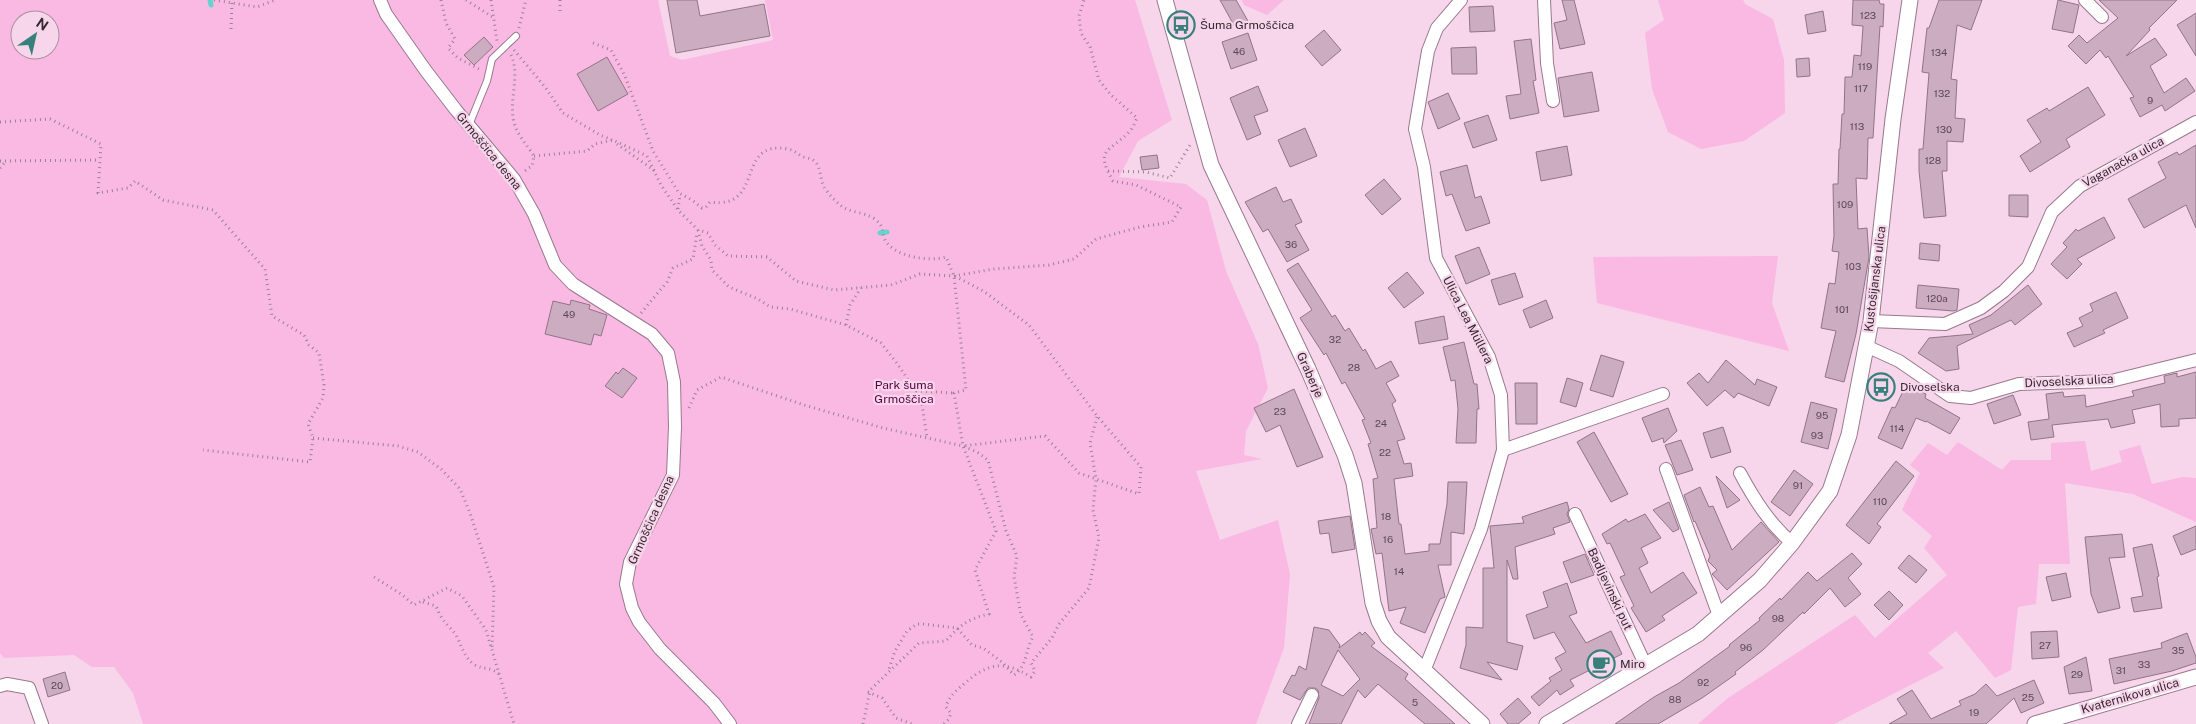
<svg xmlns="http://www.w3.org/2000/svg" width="2196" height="724" viewBox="0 0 2196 724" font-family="'Public Sans',sans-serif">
<rect width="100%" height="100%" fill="#f7d5ea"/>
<!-- green -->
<g fill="#f9b9e3" fill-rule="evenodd">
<path d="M0 0H658L670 56 682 60 773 40 765 0H1135L1172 120 1138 141 1119 177 1186 184 1207 200 1226 271 1258 344 1268 388 1246 431 1244 455 1262 459 1196 471 1220 540 1278 520 1290 574 1284 648 1256 724H143L133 693 114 667H92L74 655 4 658 0 653ZM20 20H50V50H20Z"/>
<path d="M1242 0H1284L1267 15 1244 5Z"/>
<path d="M1658 0H1743L1745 4 1773 19 1784 60 1785 113 1744 141 1701 149 1668 132 1652 89 1645 33 1664 20Z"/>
<path d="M1778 256 1772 303 1789 351 1597 303 1593 257Z"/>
<path d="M2085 441 2091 471 2122 462 2119 451 2140 445 2152 484 2182 477 2196 478V522L2133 494 2065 483 2070 564H2039L2036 604 2018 607 2011 670 1995 678 1956 631 1928 653 1944 668 1834 724H1698L1728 698 1855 615 1875 638 1947 575 1924 548 1932 536 1902 510 1920 473 1910 465 1928 443 1947 455 1958 442 2002 470 2011 460H2051V443Z"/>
</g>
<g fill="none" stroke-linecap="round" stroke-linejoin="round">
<!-- stream -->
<g stroke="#65d4ce" stroke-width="5">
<path d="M210 0 211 5"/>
<path d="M880 233 887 232"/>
</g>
</g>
<!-- building -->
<g fill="#ccacc1" stroke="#927487" fill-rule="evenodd">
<path d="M667 0H697L700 16 764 4 770 36 676 53Z"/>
<path d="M1220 0H1236L1248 21 1236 29Z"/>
<path d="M1562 0H1574L1585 44 1560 49 1554 23 1567 20Z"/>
<path d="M1853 0H1879L1880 4H1884L1883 27 1880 26 1873 138H1868L1867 179 1856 178 1858 229 1867 228 1869 257 1856 334 1844 382 1825 377 1836 331 1821 328 1829 283 1835 284 1839 252 1832 251 1834 236 1833 184H1838L1839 149H1840L1842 114H1844L1845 77H1852L1854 55 1861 56 1863 26 1852 25Z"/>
<path d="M1939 0H1982L1971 30 1957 25 1951 79 1957 80 1955 118 1965 119 1963 142 1947 141V171H1942L1946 216 1924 218 1919 171V149H1923L1929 73 1922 72 1927 28H1929Z"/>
<path d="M2058 0 2079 5 2073 33 2052 29Z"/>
<path d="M2099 0H2177L2149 28 2150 30 2126 56 2155 38 2167 55 2150 66 2164 93 2186 78 2195 91 2165 111 2162 105 2140 117 2130 98 2134 97 2108 56 2106 58 2100 50 2086 64 2068 46 2079 35 2087 43 2118 18Z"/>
<path d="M1493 6 1495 31 1470 32 1469 7Z"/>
<path d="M1823 11 1826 31 1808 34 1805 15Z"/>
<path d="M2196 13V56L2177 25Z"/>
<path d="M1324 30 1341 50 1322 66 1305 46Z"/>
<path d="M1248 33 1257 60 1231 69 1222 42Z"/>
<path d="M484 37 493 47 474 65 464 55Z"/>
<path d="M1531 39 1536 80 1533 81 1539 113 1510 119 1506 96 1521 94 1514 41Z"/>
<path d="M1476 47 1477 74H1452L1451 48Z"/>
<path d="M607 57 628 94 598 111 577 74Z"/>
<path d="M1809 58 1810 76 1797 77 1796 59Z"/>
<path d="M1592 72 1599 111 1564 117 1558 78Z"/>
<path d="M1258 86 1268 111 1254 116 1261 134 1247 140 1230 98Z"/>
<path d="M2088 87 2105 115 2066 139 2070 147 2030 172 2020 156 2041 142 2027 120 2047 108 2049 111Z"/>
<path d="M1448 93 1460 119 1438 129 1428 102Z"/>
<path d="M1488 115 1497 140 1473 148 1464 123Z"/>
<path d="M1305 128 1317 156 1290 167 1278 140Z"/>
<path d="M2196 145V228L2186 205 2144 228 2128 199 2166 178 2158 162 2177 152 2179 155Z"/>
<path d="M1567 146 1572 175 1541 181 1536 152Z"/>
<path d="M1157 155 1159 168 1142 170 1140 157Z"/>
<path d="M1467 165 1475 198 1481 196 1490 223 1466 231 1452 194 1446 196 1440 172Z"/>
<path d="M1384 179 1401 199 1382 215 1365 195Z"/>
<path d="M1276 187 1283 202 1291 199 1302 222 1295 225 1309 250 1287 262 1268 229 1263 232 1245 202Z"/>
<path d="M2009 195H2028V217L2009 216Z"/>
<path d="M2104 217 2115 238 2077 259 2082 264 2067 279 2051 264 2067 247 2063 243 2076 229 2078 231Z"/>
<path d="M1920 243 1940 245 1939 261 1919 259Z"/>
<path d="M1479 247 1490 274 1466 284 1455 256Z"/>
<path d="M1298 263 1332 317 1335 315 1345 331 1349 328 1363 351 1365 349 1376 369 1391 361 1399 376 1386 383 1396 401 1392 404 1405 439 1397 441 1404 464 1411 463 1413 476 1394 479 1399 524H1401L1405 554 1429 551V544H1440L1447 504 1448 482H1467L1464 534 1451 532V565H1438L1445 597 1440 599 1425 633 1400 623 1406 607 1389 611 1382 553 1376 554 1371 529 1377 528 1373 479 1378 478 1368 444 1371 443 1362 420 1365 419 1345 382 1342 384 1326 353 1324 355 1300 318 1312 310 1287 270Z"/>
<path d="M1407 272 1424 293 1404 308 1388 288Z"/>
<path d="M1515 273 1523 297 1499 305 1491 280Z"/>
<path d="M1918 285 1959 289 1957 310 1953 311 1916 308Z"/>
<path d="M2028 285 2042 304 2015 325 2011 320 1957 346 1959 369 1946 371 1918 353 1929 338 1973 334 1969 325 1991 315Z"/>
<path d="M2116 292 2128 318 2103 330 2105 333 2074 347 2067 333 2083 326 2079 318 2093 311 2090 304Z"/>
<path d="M571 300 590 305 589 309 607 315 601 336 594 334 591 345 545 334 553 301 570 305Z"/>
<path d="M1546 300 1553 318 1530 328 1523 310Z"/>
<path d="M1444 316 1448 339 1419 344 1415 322Z"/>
<path d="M1464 342 1474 384H1477L1479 409H1477L1476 443H1456L1458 409 1455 380 1451 381 1443 347Z"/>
<path d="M1601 355 1624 362 1613 397 1590 390Z"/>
<path d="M1726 360 1755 385 1757 379 1777 387 1769 406 1738 393 1734 398 1725 390 1707 406 1687 383 1699 373 1708 383Z"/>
<path d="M623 368 637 378 622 398 605 386 616 372 618 374Z"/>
<path d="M2196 372V418L2179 419V426L2161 427 2160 404 2132 410 2135 423 2111 428 2108 419 2052 425 2054 437 2031 440 2028 422 2049 419 2046 394 2063 392 2064 397 2085 395 2086 407 2134 396 2132 391 2165 383 2164 376 2177 373V377Z"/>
<path d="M1567 378 1583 383 1576 407 1560 402Z"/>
<path d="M1515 383H1537V424H1516Z"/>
<path d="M1906 385 1926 394 1925 398 1960 418 1950 434 1926 421V422L1916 418 1902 449 1878 438 1892 407 1895 408Z"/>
<path d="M1294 389 1323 457 1297 467 1280 425 1266 432 1254 408Z"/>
<path d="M2013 395 2021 415 1994 424 1987 404Z"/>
<path d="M1811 402 1837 409 1828 449 1801 442Z"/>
<path d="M1668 408 1677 431 1664 443 1663 438 1652 442 1642 418Z"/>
<path d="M1723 427 1731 452 1711 458 1703 433Z"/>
<path d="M1594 432 1628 494 1611 502 1577 442Z"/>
<path d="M1681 440 1693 470 1677 475 1665 445Z"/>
<path d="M1896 461 1914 476 1877 524 1881 527 1869 544 1846 525Z"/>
<path d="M1794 470 1813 484 1790 516 1771 502Z"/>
<path d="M1716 476 1740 500 1727 508Z"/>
<path d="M1700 487 1709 507 1713 506 1732 550 1761 522 1779 542 1727 590 1712 574 1717 570 1708 561 1710 556 1695 521 1694 522 1684 495Z"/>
<path d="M1567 502 1569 509 1567 514 1570 522 1553 528 1555 534 1515 547 1518 579H1513L1507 560V642L1523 646 1517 670 1487 662 1502 680 1460 668 1466 645V627L1483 628V568H1494L1490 526 1524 523 1522 517Z"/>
<path d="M1669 502 1679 529 1673 532 1653 510Z"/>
<path d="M1645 514 1661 538 1641 548 1648 563 1639 568 1651 593 1683 572 1697 593 1662 616 1665 620 1646 632 1631 608 1634 606 1620 577 1625 575 1610 543 1607 544 1602 534 1626 519 1628 522Z"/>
<path d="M1350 516 1355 549 1332 553 1329 533 1320 534 1318 521Z"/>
<path d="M2196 526V549L2181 555 2173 536Z"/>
<path d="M2122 534 2125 557 2109 558 2120 608 2098 613 2091 594 2085 537Z"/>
<path d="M2152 544 2159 576 2157 577 2162 608 2134 612 2131 598 2143 596 2133 548Z"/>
<path d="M1852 553 1862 564 1848 578 1861 594 1845 607 1830 588 1804 614 1803 612 1763 650 1735 672 1736 674 1702 698 1658 724H1615L1654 697 1679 683 1730 646 1729 645 1760 620 1759 618 1780 598 1781 600 1808 572 1817 581Z"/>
<path d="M1585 554 1594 575 1571 583 1563 562Z"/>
<path d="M1909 555 1927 570 1916 583 1898 568Z"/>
<path d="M2066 573 2071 597 2052 601 2046 577Z"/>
<path d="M1567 583 1577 613 1569 616 1586 643 1611 631 1622 654 1570 680 1574 686 1560 695 1557 690 1539 706 1531 697 1551 681 1549 678 1562 670 1555 658 1566 652 1554 632 1534 639 1526 615 1548 607 1543 592Z"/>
<path d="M1889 591 1903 605 1889 620 1874 605Z"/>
<path d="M1314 627 1329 630 1340 645 1339 648 1360 632 1362 635 1365 632 1375 643 1371 646 1408 674 1405 679 1455 724H1425L1378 684 1365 698 1358 690 1341 724H1309L1319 698 1318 690 1315 688H1308L1300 700 1283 692 1292 675 1295 676 1299 666 1306 670ZM1338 650 1360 679 1343 696 1321 685Z"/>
<path d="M2057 631 2059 657 2032 659 2031 632Z"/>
<path d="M2187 633 2196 657V663L2172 671 2114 684 2109 659 2162 648 2161 643Z"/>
<path d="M2086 657 2092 691 2069 694 2064 667Z"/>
<path d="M65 672 70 690 48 697 43 679Z"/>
<path d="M2034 680 2044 703 2021 713 2014 698 1986 724H1889L1907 714 1897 699 1912 690 1931 719 1961 705 1959 701 1975 694 1986 684 1997 696Z"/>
<path d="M1518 698 1531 713 1518 724H1508L1500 714Z"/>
</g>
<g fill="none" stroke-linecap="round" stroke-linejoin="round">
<!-- service casing -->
<g stroke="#98798d" stroke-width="8">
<path id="service" d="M469 125 487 81 492 59 516 36"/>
</g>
<!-- minor casing -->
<g stroke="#98798d" stroke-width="14">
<g id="minor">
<path d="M380 0 386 14 426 71 456 110 514 179 534 214 555 265 573 284 652 334 668 353 674 382 675 427 673 475 630 562 626 584 632 608 639 622 660 649 714 703 730 724"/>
<path d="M1544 0 1547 63 1553 101"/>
<path d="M2085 0 2102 17"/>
<path d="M1871 321 1945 324 1981 308 2004 291 2028 267 2052 212 2080 186 2196 122"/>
<path d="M1866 346 1899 361 1950 396 1971 398 2019 384 2111 381 2196 360"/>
<path d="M1503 450 1663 394"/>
<path d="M1666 469 1719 616"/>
<path d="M1740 473C1754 499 1769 523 1792 543"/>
<path d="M1575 514 1645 664"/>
<path d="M1424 671 1481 529 1503 450 1501 395 1489 357 1436 258 1424 167 1415 129 1428 51 1437 28 1461 0"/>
<path d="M0 686 7 684 29 688 42 724"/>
<path d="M1298 724 1312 695"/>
</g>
</g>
<!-- tertiary casing -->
<g stroke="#98798d" stroke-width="17">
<g id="tertiary">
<path d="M1165 0 1211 165 1308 369 1345 455 1354 483 1373 603 1379 621 1388 637 1482 724"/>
<path d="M1547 724 1698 634 1760 580 1792 543 1830 491 1849 435 1871 321 1893 119 1910 0"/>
<path d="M2035 724 2196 677"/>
</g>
</g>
<!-- path -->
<g stroke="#9b8392" stroke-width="3" stroke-dasharray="1 4" stroke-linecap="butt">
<path d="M214 0 257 7 275 0"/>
<path d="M441 0 446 23 455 39 448 48 458 58 479 69"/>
<path d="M466 0 494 18"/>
<path d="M491 0 497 41"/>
<path d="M560 0V14"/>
<path d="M519 28 526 0"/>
<path d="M231 29 232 2"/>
<path d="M593 43 611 50 625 76 653 151 679 193 692 200 702 208 706 207 710 202C766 210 734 139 788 149 793 150 797 153 801 156 806 158 812 158 815 162 821 167 820 179 824 187 827 192 834 200 839 204 849 214 867 211 877 221 883 226 882 231 884 238 892 257 929 262 946 257L954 276 966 390 954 393 963 446 996 531 975 570 989 614C968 619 961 624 946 641L919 643 868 692"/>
<path d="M514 50 545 87 563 113 600 135 612 140"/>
<path d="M511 55C520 74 510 97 513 118 515 132 526 144 534 156L532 166 523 172"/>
<path d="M0 122 50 119 101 144 98 193 128 188 135 181 163 200 213 210 265 269 272 316 304 335 309 345 319 353 324 385 323 398 308 424 313 438 310 462 203 450"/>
<path d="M617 144 655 171"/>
<path d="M534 156 587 151 595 144 613 140 647 156 661 185 678 210 698 230 708 233 715 245 728 256 767 257 796 281 834 290 891 285 920 274 954 276 994 269 1049 265 1074 259 1096 239 1140 227 1172 222 1181 207 1136 185 1113 181C1094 148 1109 153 1129 132 1133 128 1135 122 1137 118L1111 95 1099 80 1090 47 1081 33 1079 16 1084 0"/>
<path d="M0 161 100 160"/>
<path d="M0 168 6 161"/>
<path d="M1108 171 1146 172 1170 178 1190 145"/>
<path d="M678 209 680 195"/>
<path d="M698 230 702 246 711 260 712 270 729 287 758 299 770 307 790 309 846 325 881 343 896 362 916 391 922 404 927 438"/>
<path d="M955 276 985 292 1029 325 1097 416 1141 467 1139 494 1079 473 1045 436 963 446"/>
<path d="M641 313 667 282 673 268 693 259 697 233"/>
<path d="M846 325 850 305 861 288"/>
<path d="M916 391 954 393"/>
<path d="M689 408 697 390 721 377 804 405 883 428 963 446 977 452 988 460 1006 531 1017 556 1014 577 1021 615 1033 637C1025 650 1028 665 1014 675L1003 663 983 648 972 645 957 628 923 624H917L907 631 895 651 889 669"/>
<path d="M313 438 398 446 418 452 441 469 460 489 470 513 494 587 492 649"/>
<path d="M374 577 401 594 414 605 447 588 462 596 486 630 514 724"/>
<path d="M423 602 436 606C442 622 447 623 456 635 462 646 464 658 475 665 484 670 490 666 500 675"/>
<path d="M868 692 882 698 896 718 912 724"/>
<path d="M863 724 870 691"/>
<path d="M944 724 949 719 951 713 946 707C948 697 957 690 965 683 988 663 1004 660 1031 677L1035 671 1031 663 1052 638 1059 624 1089 588 1099 538 1093 510 1096 479 1090 443 1097 417"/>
</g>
<!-- service -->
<use href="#service" stroke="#fff" stroke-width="6"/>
<!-- minor -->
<use href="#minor" stroke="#fff" stroke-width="12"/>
<!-- tertiary -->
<use href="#tertiary" stroke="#fff" stroke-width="15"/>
</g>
<!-- icons -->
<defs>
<g id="bus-ring" transform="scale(1.4375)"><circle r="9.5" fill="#f7d5ea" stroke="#38807c" stroke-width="1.5"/><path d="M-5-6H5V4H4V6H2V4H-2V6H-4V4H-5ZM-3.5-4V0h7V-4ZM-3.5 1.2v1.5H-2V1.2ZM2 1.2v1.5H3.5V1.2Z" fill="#38807c"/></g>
<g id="cafe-ring" transform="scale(1.4375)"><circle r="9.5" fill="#f7d5ea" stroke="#38807c" stroke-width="1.5"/><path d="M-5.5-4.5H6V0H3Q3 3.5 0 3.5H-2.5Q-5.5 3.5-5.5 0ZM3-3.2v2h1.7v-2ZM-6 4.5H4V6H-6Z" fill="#38807c"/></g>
</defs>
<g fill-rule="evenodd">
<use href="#bus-ring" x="1181" y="25"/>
<use href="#bus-ring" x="1881" y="387"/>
<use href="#cafe-ring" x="1601" y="664"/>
</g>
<g text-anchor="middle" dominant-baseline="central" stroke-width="4.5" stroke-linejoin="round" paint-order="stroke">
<!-- number labels -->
<g font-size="10" fill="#5b4a55">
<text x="1868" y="15">123</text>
<text x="1239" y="51">46</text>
<text x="1939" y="52">134</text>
<text x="1865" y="66">119</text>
<text x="1861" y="88">117</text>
<text x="1942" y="93">132</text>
<text x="2150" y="100">9</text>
<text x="1857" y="126">113</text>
<text x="1944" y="129">130</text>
<text x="1933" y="160">128</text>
<text x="1845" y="204">109</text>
<text x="1291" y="244">36</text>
<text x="1853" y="266">103</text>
<text x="1937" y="298">120a</text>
<text x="1842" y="309">101</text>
<text x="569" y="314">49</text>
<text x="1335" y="339">32</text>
<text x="1354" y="367">28</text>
<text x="1280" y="411">23</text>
<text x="1822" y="415">95</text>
<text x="1381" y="423">24</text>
<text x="1897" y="428">114</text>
<text x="1817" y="435">93</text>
<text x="1385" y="452">22</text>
<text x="1798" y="485">91</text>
<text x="1880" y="501">110</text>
<text x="1386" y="516">18</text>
<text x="1388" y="539">16</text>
<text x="1399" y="571">14</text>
<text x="1778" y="618">98</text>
<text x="2045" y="645">27</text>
<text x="1746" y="647">96</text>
<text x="2178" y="650">35</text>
<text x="2144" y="664">33</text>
<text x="2121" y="670">31</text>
<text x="2077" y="674">29</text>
<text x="1703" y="682">92</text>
<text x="57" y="685">20</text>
<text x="2028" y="697">25</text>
<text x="1675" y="699">88</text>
<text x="1415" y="702">5</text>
<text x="1974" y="712">19</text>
</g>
<!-- poi labels -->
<g font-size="12" fill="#352931" stroke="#f7d5ea" text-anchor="start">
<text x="1200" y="25">Šuma Grmoščica</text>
<text x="1900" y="387">Divoselska</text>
<text x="1620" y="664">Miro</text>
</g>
<!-- street labels -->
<g font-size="12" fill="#352931" stroke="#f7d5ea">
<text transform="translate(489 151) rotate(51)">Grmoščica desna</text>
<text transform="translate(2123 162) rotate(-29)">Vaganačka ulica</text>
<text transform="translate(1875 279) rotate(-83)">Kustošijanska ulica</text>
<text transform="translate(1468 320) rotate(63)">Ulica Lea Müllera</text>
<text transform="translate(1310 375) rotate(66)">Graberje</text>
<text transform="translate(2069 381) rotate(-3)">Divoselska ulica</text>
<text transform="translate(651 520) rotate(-66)">Grmoščica desna</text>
<text transform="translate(1610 589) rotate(65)">Badljevinski put</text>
<text transform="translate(2130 696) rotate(-16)">Kvaternikova ulica</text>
</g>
<!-- park labels -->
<g font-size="12" fill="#580345" stroke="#f7d5ea">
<text x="904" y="385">Park šuma<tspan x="904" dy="14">Grmoščica</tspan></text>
</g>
</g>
<!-- north arrow -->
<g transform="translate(35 35) rotate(34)"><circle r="24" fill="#f7d5ea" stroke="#a990a0"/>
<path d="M0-4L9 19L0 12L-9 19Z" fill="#38807c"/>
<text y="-8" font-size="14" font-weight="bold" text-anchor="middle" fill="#352931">N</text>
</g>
</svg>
